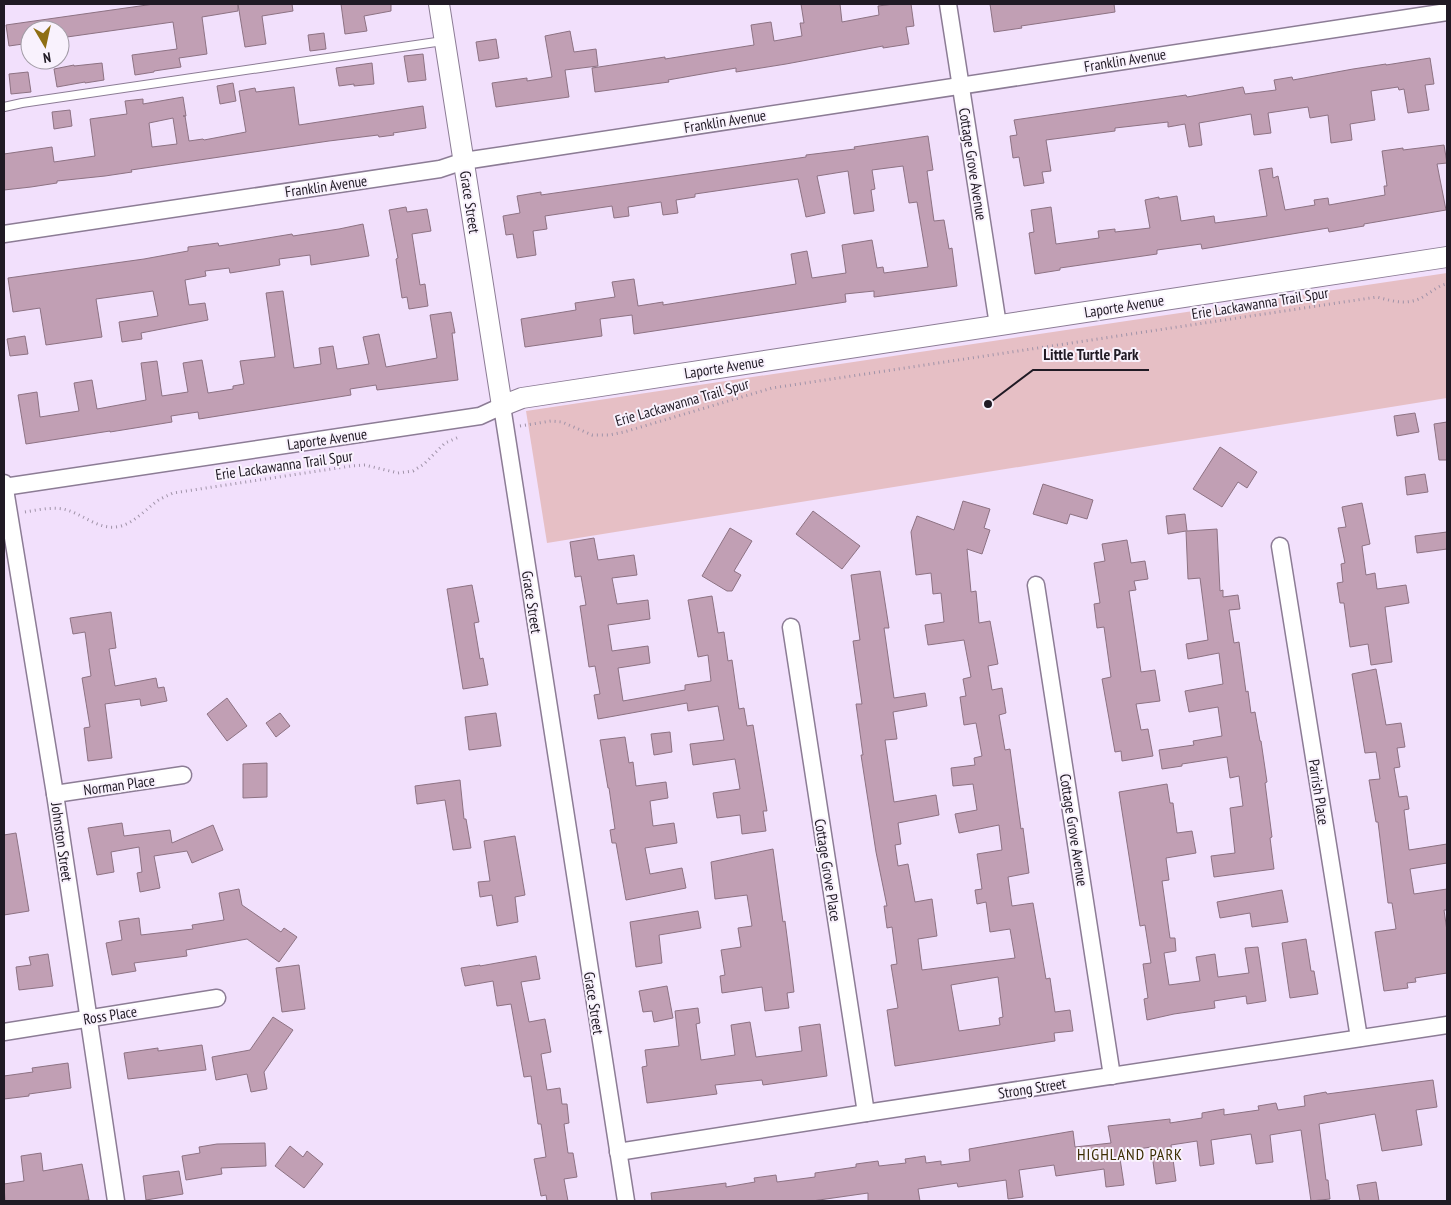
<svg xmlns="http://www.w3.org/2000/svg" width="1451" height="1205" viewBox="0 0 1451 1205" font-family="'PT Sans Narrow',sans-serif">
<rect width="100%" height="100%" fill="#f2e0fc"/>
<!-- green -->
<path fill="#e6bfc5" d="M1447 273V398L547 543 526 411Z"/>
<!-- building -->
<g fill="#c19fb4" stroke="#8d7283" fill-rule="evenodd">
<path d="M154 4H238V11L202 17 207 54 179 58 181 67 154 71V72L135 75 132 55 177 49 173 22 60 38V30H30V43L9 46 6 25Z"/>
<path d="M238 4H292L293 11 262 16 266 44 245 47Z"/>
<path d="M341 4H391V11L364 16 367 31 345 34Z"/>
<path d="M801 4H840L842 22 879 15 878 6 894 4H911L914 26 906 27 909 44 883 48V46L786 64 736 72V68L668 80 669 82 595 92 592 68 665 57V59L754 45 751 25 771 22 774 41 802 36 800 23H804Z"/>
<path d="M990 4H1114L1115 12 1021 26 1022 28 994 32Z"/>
<path d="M570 31 574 52 596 49 598 66 565 70 569 97 496 107 492 83 527 78V81L552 77 545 36Z"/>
<path d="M324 33 326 49 310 51 308 35Z"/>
<path d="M496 39 499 58 479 61 476 42Z"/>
<path d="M423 54 426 80 408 82 404 56Z"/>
<path d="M1430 58 1434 84 1425 85 1429 110 1408 113 1404 89 1399 90 1398 87 1371 91 1375 120 1350 124 1352 140 1331 143 1328 115 1310 118 1308 107 1268 113 1271 133 1254 135 1251 114 1199 123 1202 145 1189 147 1185 124 1168 127V122L1115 128V131L1046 140 1051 171 1042 172 1044 183 1024 186 1019 157 1013 158 1010 136 1017 135 1014 120 1186 95 1187 97 1243 87 1245 94 1276 90 1274 80 1292 77 1293 80 1353 69 1386 64V65Z"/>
<path d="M102 63 104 80 85 83V82L57 87 54 69 74 65V66Z"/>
<path d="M372 63 374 84 354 86V84L339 86 336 68Z"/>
<path d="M28 72 31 92 11 94 9 74Z"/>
<path d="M233 83 236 101 220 104 217 86Z"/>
<path d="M294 87 299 125 423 106 426 128 393 133 394 135 379 137 378 135 329 141 131 170 132 172 105 176 57 181V183L31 187 4 190V154L52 147 54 162 95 156 90 119 127 114 125 101 143 99V104L183 97 186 116H183H185L189 141 203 139 204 140 246 132 239 91 255 88 256 92ZM173 118 177 144 152 147 149 123Z"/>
<path d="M70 110 72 126 54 129 52 112Z"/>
<path d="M928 136 933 170 927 171 934 221 944 220 949 249 952 248 957 286 874 297V291L845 294 846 302 634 334 632 315 600 319 602 336 525 347 521 319 576 310 575 303 615 297 612 282 634 279 638 306 663 302V305L796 284 791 254 807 251 812 278 846 273 842 245 872 240 877 268 883 267 884 273 928 267 917 202 909 203 903 166 872 170 875 189 871 190 874 211 854 214 848 171 817 176 825 213 806 217 798 179 695 194V197L676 200 678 213 663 215 661 202 628 207 629 216 614 218 612 206 545 216 547 229 533 231 536 255 517 258 513 234 506 235 503 216 520 213 517 196 541 192V195L806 157V155L855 149 854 147Z"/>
<path d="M1444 145 1447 163 1437 164 1446 210 1364 224V226L1329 232 1328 228 1202 249 1201 244 1157 250V254L1060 268V270L1035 274 1029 233 1034 232 1031 210 1051 207 1056 244 1099 238 1098 231 1115 229V232L1150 228 1145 200 1159 197V199L1177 196 1181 221 1214 216 1215 223 1267 216 1259 170 1272 168 1273 178 1278 176 1285 210 1315 205 1314 200 1328 198 1329 205 1385 195 1384 186H1387L1382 151 1403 148V150Z"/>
<path d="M406 207 407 212 427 209 431 231 412 234 420 285 425 284 428 306 409 309 407 297 402 298 396 259 398 258 389 210Z"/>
<path d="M363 224 369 256 311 265 310 255 279 259 280 265 230 273 229 268 205 271 206 276 185 280 189 305 205 303 208 320 141 333 142 339 122 342 119 322 158 316 153 291 96 299 102 337 46 345 40 308 13 312 8 278 144 259 188 251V247L218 243 219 246 292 234 293 236 339 229Z"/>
<path d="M283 291 294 368 321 364 319 348 333 346 337 369 369 364 363 337 379 334 386 367 437 358 430 315 451 312 455 333H452L458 380 377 390 376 385 350 389 351 395 199 419 198 412 171 416 172 422 110 432V431L26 444 18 395 37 392 40 417 79 411 74 383 92 380 97 409 146 400 141 363 157 361 162 396 188 392 183 363 202 360 208 393 233 389V386L244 384 240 361 275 357 266 293Z"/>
<path d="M25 336 28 354 10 356 7 339Z"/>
<path d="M1415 413 1419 432 1397 436 1394 416Z"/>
<path d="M1447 422V460H1439L1434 424Z"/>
<path d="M1220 447 1257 472 1247 488 1238 482 1222 507 1193 489Z"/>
<path d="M1425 474 1428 492 1407 495 1405 477Z"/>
<path d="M1043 484 1093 500 1087 519 1070 514 1067 524 1033 514Z"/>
<path d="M963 501 990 509 984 528 990 530 982 554 967 549 971 592 976 591 979 623 990 621 998 664 988 666 992 690 1002 688 1006 713 999 715 1005 750 1010 749 1021 829 1023 828 1029 873 1008 877 1012 906 1033 903 1046 979 1050 978 1055 1012 1070 1010 1073 1031 1054 1033 1055 1041 895 1066 887 1010 898 1008 891 965 897 964 892 927 887 928 884 906H887L876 852 861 755H863L856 704H862L853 641 860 640 851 575 880 571 889 628H884L894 698 925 693 927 706 893 712 897 739 885 740 894 802 936 795 939 815 898 823 901 844 895 845 898 866 908 864 915 902 932 899 937 936 918 939 922 970 1015 958 1010 929 990 932 986 902 977 904 975 890 982 889 977 854 1002 850 999 825 959 833 955 814 977 810 973 784 953 786 951 768 975 765 974 758 982 756 976 723 964 725 960 697 966 696 963 679 971 677 964 640 928 645 925 625 944 622 941 593 933 594 931 573 916 575 911 532 917 516 954 530ZM998 977 1003 1017 999 1018 1000 1025 959 1031 951 985Z"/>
<path d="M1362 503 1370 544 1362 546 1366 575 1375 573 1377 589 1406 585 1409 603 1385 607 1392 662 1371 665 1368 644 1350 647 1344 603H1340L1337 583 1343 582 1341 564 1345 563 1338 528 1346 527 1342 507Z"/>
<path d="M813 511 860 546 842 569 796 534Z"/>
<path d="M1185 514 1187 531 1217 529 1220 591 1223 590V597L1238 595 1240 609 1229 610 1234 643 1239 642 1246 692 1248 691 1251 713 1255 712 1260 741H1261L1267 782 1265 783 1272 837 1270 838 1274 869 1214 877 1211 856 1235 853 1230 808 1243 806 1239 776 1230 778 1227 757 1182 764V766L1162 769 1159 750 1194 745 1193 741 1222 736 1218 707 1189 712 1185 691 1223 684 1219 653 1188 659 1186 644 1208 640 1200 578 1188 579 1186 531 1168 534 1166 516Z"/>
<path d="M730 528 752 541 734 571 741 575 732 591H727L702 576Z"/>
<path d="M1447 532V549L1417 553 1415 536Z"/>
<path d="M594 538 598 560 634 555 637 575 612 578 617 604 648 600 650 619 608 625 612 651 648 646 650 663 618 668 623 701 685 690V685L711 681 708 655 698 657 688 600 712 596 718 633 724 632 728 661 732 660 739 709 744 708 747 726 753 725 767 811H763L766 831 742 834 740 815 717 818 713 793 740 789 735 759 693 765 690 744 724 740 718 706 688 711 687 703 598 719 594 695 600 694 595 666 589 667 580 606 586 605 581 576 575 577 570 542Z"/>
<path d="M1127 540 1131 563 1145 561 1148 579 1134 581 1136 590 1129 591 1141 672 1155 670 1160 701 1136 704 1141 730 1148 729 1153 756 1122 761 1121 751 1115 752 1102 679 1111 677 1104 627 1097 628 1094 604 1100 603 1094 563 1105 561 1102 544Z"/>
<path d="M472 585 479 622 474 623 480 659 483 658 488 685 463 689 447 589Z"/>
<path d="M111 612 116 648 109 649 115 686 156 678 158 688 164 687 167 701 141 706 140 699 105 704 112 758 88 761 84 728 90 727 82 678 91 676 85 632 73 634 70 618Z"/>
<path d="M1376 669 1386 725 1401 723 1405 747 1397 748 1400 767 1394 768 1399 797 1407 796 1409 809 1404 810 1409 850 1447 844V863L1410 869 1414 894 1447 889V910H1444L1447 931V973L1415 978 1416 982 1407 983 1408 988 1384 991 1375 932 1396 929 1392 903H1388L1378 822H1376L1369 780 1380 779 1376 752 1365 753 1352 674Z"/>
<path d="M227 698 247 726 227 741 207 714Z"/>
<path d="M280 713 290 726 276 737 266 723Z"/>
<path d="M496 713 501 746 469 750 465 717Z"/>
<path d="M670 732 672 752 654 755 651 734Z"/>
<path d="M625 737 629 763 633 762 636 786 666 782 668 798 650 801 653 826 674 823 677 843 645 848 650 874 682 868 686 888 626 900 616 843H612L610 830 615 829 609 788H608L600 740Z"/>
<path d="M267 763V797L243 798V764Z"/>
<path d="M460 780 464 819H466L471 848 453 850 445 800 417 804 415 786Z"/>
<path d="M1167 784 1170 803H1173L1177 833 1192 831 1196 853 1166 858 1169 880 1162 881 1170 938H1175L1176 951 1164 953 1169 985 1200 981 1196 957 1215 954 1218 977 1249 973 1245 948 1258 947 1266 1001 1247 1004 1246 996 1214 1001 1215 1008 1174 1014 1147 1020 1144 999 1148 998 1143 964 1151 963 1145 925 1140 926 1119 792Z"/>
<path d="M122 823 124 836 170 830 172 843 213 825 223 850 192 863 187 851 154 856 160 888 140 892 137 873 142 872 139 847 111 852 114 872 97 875 88 828Z"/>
<path d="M16 833 29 911 4 915V835Z"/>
<path d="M515 836 525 895 515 897 518 922 497 926 492 895 480 897 478 882 490 881 484 841Z"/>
<path d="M773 849 783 922 785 921 790 959 794 992 787 993 789 1008 765 1011 762 987 722 993 720 976 725 975 721 950 741 947 738 928 752 926 747 895 715 899 711 862Z"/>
<path d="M239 889 242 905 281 932 284 928 297 937 279 962 247 939 186 950 187 956 134 963 136 971 112 975 106 943 122 940 119 921 139 918 141 935 193 929 192 925 224 920 219 893Z"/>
<path d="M1282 890 1288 922 1252 927 1250 913 1220 918 1217 902Z"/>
<path d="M698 911 701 928 659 935 662 963 636 967 630 922Z"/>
<path d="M1306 939 1311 971H1314L1318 994 1290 998 1282 943Z"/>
<path d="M48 954 53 986 19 990 16 967 31 965 29 957Z"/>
<path d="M536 956 540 979 521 982 529 1022 545 1019 551 1052 541 1054 547 1090 560 1088 562 1104H567L569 1123 564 1124 568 1153H573L577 1177 564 1179 568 1201H547L546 1195 541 1196 534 1159 546 1157 541 1124H538L531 1076 524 1077 511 1004 497 1006 493 981 465 986 461 968 480 965V966Z"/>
<path d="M299 965 305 1009 282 1012 276 968Z"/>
<path d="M667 986 673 1018 654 1022 652 1011 643 1012 639 991Z"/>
<path d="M698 1008 700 1023 696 1024 701 1060 735 1055 731 1025 750 1022 756 1057 802 1051 799 1027 820 1024 827 1076 763 1085 762 1080 715 1085 717 1094 647 1103 642 1067 647 1066 645 1050 679 1046 675 1011Z"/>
<path d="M273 1017 293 1030 264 1072 267 1089 251 1092 247 1074 216 1080 212 1057 250 1050Z"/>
<path d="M202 1045 206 1070 128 1079 124 1053 158 1048V1051Z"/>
<path d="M68 1063 71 1088 29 1094V1096L4 1099V1076L33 1072 32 1068Z"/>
<path d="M1433 1080 1437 1107 1416 1110 1422 1145 1382 1151 1375 1114 1319 1124 1326 1180H1328L1330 1199 1311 1201 1301 1130 1270 1135 1273 1162 1256 1164 1251 1134 1211 1140 1214 1164 1200 1166 1197 1141 1171 1145 1176 1181 1156 1184 1151 1147 1119 1152 1124 1185 1106 1187 1104 1169 1056 1176 1054 1165 1019 1170 1023 1197 1008 1199 1006 1180 958 1187 957 1183 918 1189 920 1201H868V1193L812 1201H652L651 1193 726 1183V1187L755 1182 754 1178 776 1175 777 1182 815 1177V1173L856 1167V1164L878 1161 879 1166 906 1163 905 1159 925 1156 926 1163 941 1161V1165L970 1161 969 1149 1073 1131 1075 1147 1111 1143 1108 1126 1170 1119V1123L1202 1118V1113L1224 1109V1115L1259 1110 1258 1106 1276 1103 1278 1110 1305 1106 1304 1096 1326 1092 1327 1094Z"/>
<path d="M265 1143 266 1166 221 1168 222 1174 186 1180 182 1156 200 1153 199 1147 217 1144Z"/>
<path d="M290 1146 303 1157 307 1151 323 1164 304 1188 275 1166Z"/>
<path d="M41 1153 43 1171 82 1164 89 1200 79 1201H5L4 1184 24 1181 21 1156Z"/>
<path d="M179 1171 183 1194 146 1200 143 1176Z"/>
<path d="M1376 1182 1379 1201H1360L1357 1185Z"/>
</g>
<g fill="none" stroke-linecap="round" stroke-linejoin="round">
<!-- service casing -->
<g stroke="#8c7c95" stroke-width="10">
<path id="service" d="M4 107 22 103 443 41"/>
</g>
<!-- minor casing -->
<g stroke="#8c7c95" stroke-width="19">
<g id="minor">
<path d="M948 4 998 325"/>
<path d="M4 234 440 169 464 161 1447 12"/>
<path d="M4 483 55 794 116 1201"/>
<path d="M4 487 480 416 502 406 626 1201"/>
<path d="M1280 546 1359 1038"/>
<path d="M1036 585 1112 1076"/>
<path d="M791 627 866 1113"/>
<path d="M55 794 183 775"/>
<path d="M4 1032 217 998"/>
<path d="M618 1152 866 1113 1447 1025"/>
</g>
</g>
<!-- tertiary casing -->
<g stroke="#8c7c95" stroke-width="22">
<path id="tertiary" d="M439 4 502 406 522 398 1447 257"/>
</g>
<!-- path -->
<g stroke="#a093a8" stroke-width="3" stroke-dasharray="1 4" stroke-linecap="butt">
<path d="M520 426 551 421 562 422 592 435H609L624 432 772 388 1377 297C1395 302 1410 306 1426 295 1433 291 1439 285 1447 284"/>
<path d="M25 512C37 510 50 507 63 509 83 513 99 532 121 526 135 522 145 510 156 502 161 498 167 496 173 493L351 466 365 465 398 473 413 471 424 464 445 443 459 437"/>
</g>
<!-- service -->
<use href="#service" stroke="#fff" stroke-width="8"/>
<!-- minor -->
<use href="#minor" stroke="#fff" stroke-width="16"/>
<!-- tertiary -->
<use href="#tertiary" stroke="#fff" stroke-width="20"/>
</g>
<g text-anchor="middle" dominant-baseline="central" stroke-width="4" stroke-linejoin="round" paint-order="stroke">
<!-- street labels -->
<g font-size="15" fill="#201a24" stroke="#f9f2fd">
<text transform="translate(1125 60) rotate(-9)">Franklin Avenue</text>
<text transform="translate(725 121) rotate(-9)">Franklin Avenue</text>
<text transform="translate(973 164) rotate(81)">Cottage Grove Avenue</text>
<text transform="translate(326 186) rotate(-8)">Franklin Avenue</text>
<text transform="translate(470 202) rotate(81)">Grace Street</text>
<text transform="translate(1260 303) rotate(-9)">Erie Lackawanna Trail Spur</text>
<text transform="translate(1124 306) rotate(-9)">Laporte Avenue</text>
<text transform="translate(724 367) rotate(-9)">Laporte Avenue</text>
<text transform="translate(682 402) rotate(-16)">Erie Lackawanna Trail Spur</text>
<text transform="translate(327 439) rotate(-8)">Laporte Avenue</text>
<text transform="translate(284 465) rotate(-8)">Erie Lackawanna Trail Spur</text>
<text transform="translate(532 602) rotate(81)">Grace Street</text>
<text transform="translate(119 785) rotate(-8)">Norman Place</text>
<text transform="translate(1319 792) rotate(81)">Parrish Place</text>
<text transform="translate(1074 830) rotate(81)">Cottage Grove Avenue</text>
<text transform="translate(62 842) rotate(82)">Johnston Street</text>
<text transform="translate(828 870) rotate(81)">Cottage Grove Place</text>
<text transform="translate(594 1003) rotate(81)">Grace Street</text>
<text transform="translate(110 1015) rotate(-9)">Ross Place</text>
<text transform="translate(1032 1088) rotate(-9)">Strong Street</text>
</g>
<!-- neighbourhood labels -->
<g font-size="16" letter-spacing="1" fill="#3c2d02" stroke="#f9f2fd">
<text x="1130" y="1154">HIGHLAND PARK</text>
</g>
</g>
<!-- callouts -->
<path fill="none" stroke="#201a24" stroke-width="2" d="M988 404L1033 370H1149"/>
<circle fill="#201a24" stroke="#f9f2fd" stroke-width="2" cx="988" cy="404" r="5"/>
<g font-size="16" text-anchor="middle" font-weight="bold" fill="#201a24" stroke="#f9f2fd" stroke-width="4" stroke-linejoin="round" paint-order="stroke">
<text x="1091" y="360">Little Turtle Park</text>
</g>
<!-- border -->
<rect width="1451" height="1205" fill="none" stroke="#201a24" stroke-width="10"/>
<!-- north arrow -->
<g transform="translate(45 45) rotate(171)"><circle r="24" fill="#f9f2fd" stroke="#a29ca6"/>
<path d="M0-4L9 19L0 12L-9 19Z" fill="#8f6f14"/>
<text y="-8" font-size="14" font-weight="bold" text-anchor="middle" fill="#201a24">N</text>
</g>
</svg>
